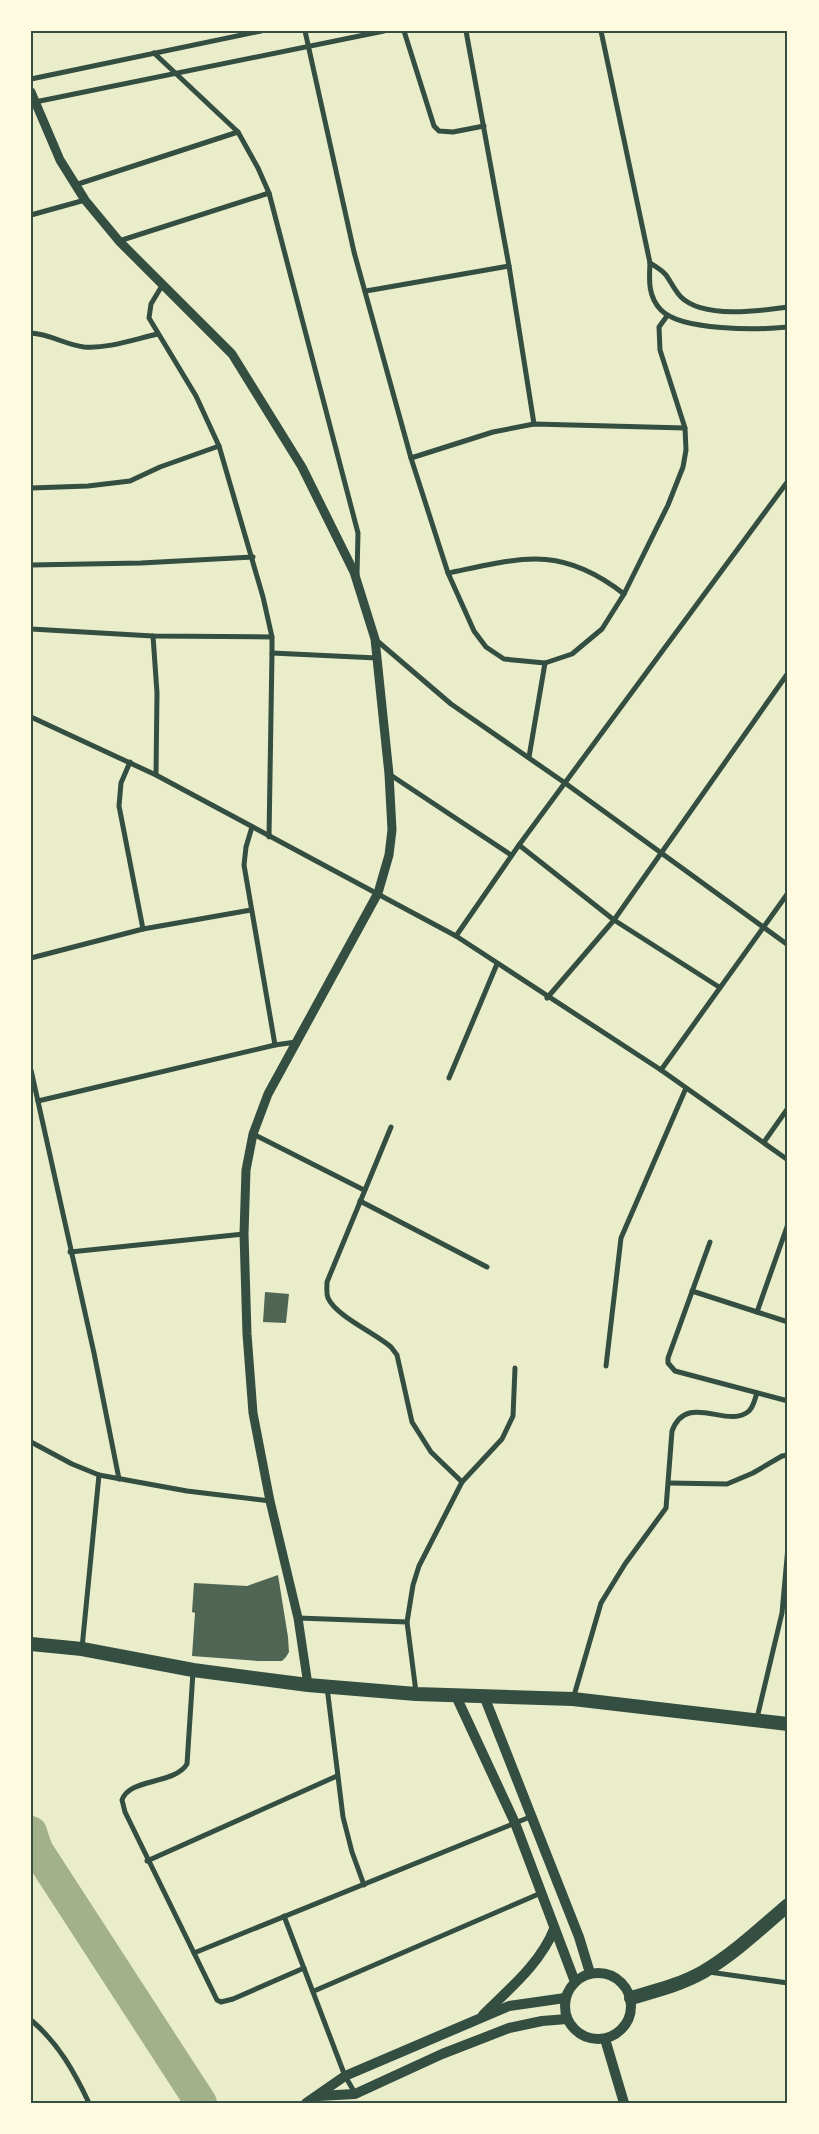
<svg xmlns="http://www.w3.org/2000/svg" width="819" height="2134" viewBox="0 0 819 2134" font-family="Roboto,sans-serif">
<rect width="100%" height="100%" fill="#e9edc9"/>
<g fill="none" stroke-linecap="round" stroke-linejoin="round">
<!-- river -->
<path stroke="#a3b18a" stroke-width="32" d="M31 1832 37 1850 201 2103"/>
</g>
<!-- building -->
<g fill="#4f6655">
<path d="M265 1292 289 1294 286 1323 263 1322Z"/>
<path d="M278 1575 288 1637 289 1652 286 1657 282 1661H259L192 1656 195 1613 192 1612 194 1583 247 1586Z"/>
</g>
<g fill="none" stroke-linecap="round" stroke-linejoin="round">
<!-- minor -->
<g stroke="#344e41" stroke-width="5">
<path d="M305 31 354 252 411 458 448 573 474 631 486 647 504 659 545 663 572 654 602 629 624 594 668 505 683 467 686 450 685 428 660 350 659 327 667 316"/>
<path d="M404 31 434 126 439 131 453 132 484 126"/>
<path d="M466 31 509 266 534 424"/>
<path d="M601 31 650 263C649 280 648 297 661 310 681 331 759 330 788 327"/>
<path d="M154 53 238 132 258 168 269 193 358 533 357 575"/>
<path d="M31 79 261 31"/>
<path d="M35 102 384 31"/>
<path d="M75 185 238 132"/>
<path d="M31 215 85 200"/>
<path d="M119 241 269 193"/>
<path d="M650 263C655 266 662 270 666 275 671 282 675 291 681 297 703 319 760 311 788 307"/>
<path d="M163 284 151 304 149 318 196 396 219 446 263 597 272 637V653L269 837"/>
<path d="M366 291 509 266"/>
<path d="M31 333C50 334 66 345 84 347 108 349 135 339 158 334"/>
<path d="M411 458 493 432 534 424 685 428"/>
<path d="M31 488 88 486 130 481 160 467 219 446"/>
<path d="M31 565 141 563 253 557"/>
<path d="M448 573C521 558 560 544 624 594"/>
<path d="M31 629 153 636 272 637"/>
<path d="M153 636 157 693 156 775"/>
<path d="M375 639 451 704 565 783 788 945"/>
<path d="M272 653 377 658"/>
<path d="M31 717 156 775 456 936 661 1070 788 1160"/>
<path d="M529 757 545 663"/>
<path d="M130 762 121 783 119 806 143 929"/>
<path d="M389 774 511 855"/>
<path d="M252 827 246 847 244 865 275 1045"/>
<path d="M519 845 614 920 719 987"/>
<path d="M456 936 519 845 788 481"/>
<path d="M31 958 143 929 251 910"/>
<path d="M547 998 614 920 788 673"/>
<path d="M31 1070 94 1353 119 1479"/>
<path d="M661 1070 788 893"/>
<path d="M449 1078 497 964"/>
<path d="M38 1101 275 1045 296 1042"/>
<path d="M391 1127 327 1282C327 1287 326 1293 328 1298 336 1316 375 1333 391 1347L397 1355 412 1422 431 1452 462 1482"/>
<path d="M253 1134 364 1190"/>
<path d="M764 1142 788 1108"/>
<path d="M360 1201 487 1267"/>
<path d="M710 1242 668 1358V1363L675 1371 788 1401"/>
<path d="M70 1252 244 1234"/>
<path d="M692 1291 788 1322"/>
<path d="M757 1312 788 1224"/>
<path d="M606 1366 621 1238 686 1088"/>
<path d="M31 1442 72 1464 99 1475 187 1491 270 1501"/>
<path d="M669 1483 727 1484 753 1473 782 1456 788 1455"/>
<path d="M298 1618 407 1622"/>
<path d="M82 1648 99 1475"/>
<path d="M193 1672 187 1764C174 1785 129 1778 122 1800L125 1812 217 2000 221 2002 233 1999 304 1968"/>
<path d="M327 1687 343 1817 352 1852 364 1885"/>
<path d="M416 1692 407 1622 413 1585 419 1566 462 1482 502 1439 513 1416 515 1368"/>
<path d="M573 1699 601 1603 625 1564 666 1508 672 1431C687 1391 728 1430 749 1411 754 1406 755 1398 757 1393"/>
<path d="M757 1718 782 1613 788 1547"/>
<path d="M147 1861 337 1776"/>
<path d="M284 1916 345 2076 355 2093"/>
<path d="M194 1953 530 1817"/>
<path d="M709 1972 788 1983"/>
<path d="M314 1991 541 1893"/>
<path d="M31 2020C58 2043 74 2071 89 2103"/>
</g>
<!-- tertiary -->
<path stroke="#344e41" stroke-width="9" d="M31 92 60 160 85 200 119 241 232 354 302 467 354 572 375 639 389 774 392 830 389 855 378 893 268 1094 253 1134 246 1170 244 1234 247 1334 253 1413 270 1501 298 1618 308 1685"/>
<!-- secondary -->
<g stroke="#344e41" stroke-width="10">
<path d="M455 1694 515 1823 575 1982"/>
<path d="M484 1696 579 1937 590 1973"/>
<circle cx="598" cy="2006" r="33"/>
<path d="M483 2015C508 1990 541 1963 554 1929"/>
<path d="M605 2039 624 2103"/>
<path d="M318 2096 355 2094 442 2054 509 2028 542 2021 567 2019"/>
<path d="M306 2103 345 2076 509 2006 565 1998"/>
</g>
<!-- trunk -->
<g stroke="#344e41" stroke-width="14">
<path d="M31 1644 82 1649 193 1670 308 1685 416 1694 573 1699 788 1724"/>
<path d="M631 1998C655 1991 680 1985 703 1972 734 1954 761 1928 788 1905"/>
</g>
</g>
<!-- border -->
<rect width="819" height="2134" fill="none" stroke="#fefae0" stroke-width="65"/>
<rect x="32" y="32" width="754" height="2070" fill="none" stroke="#344e41" stroke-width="2"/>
</svg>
